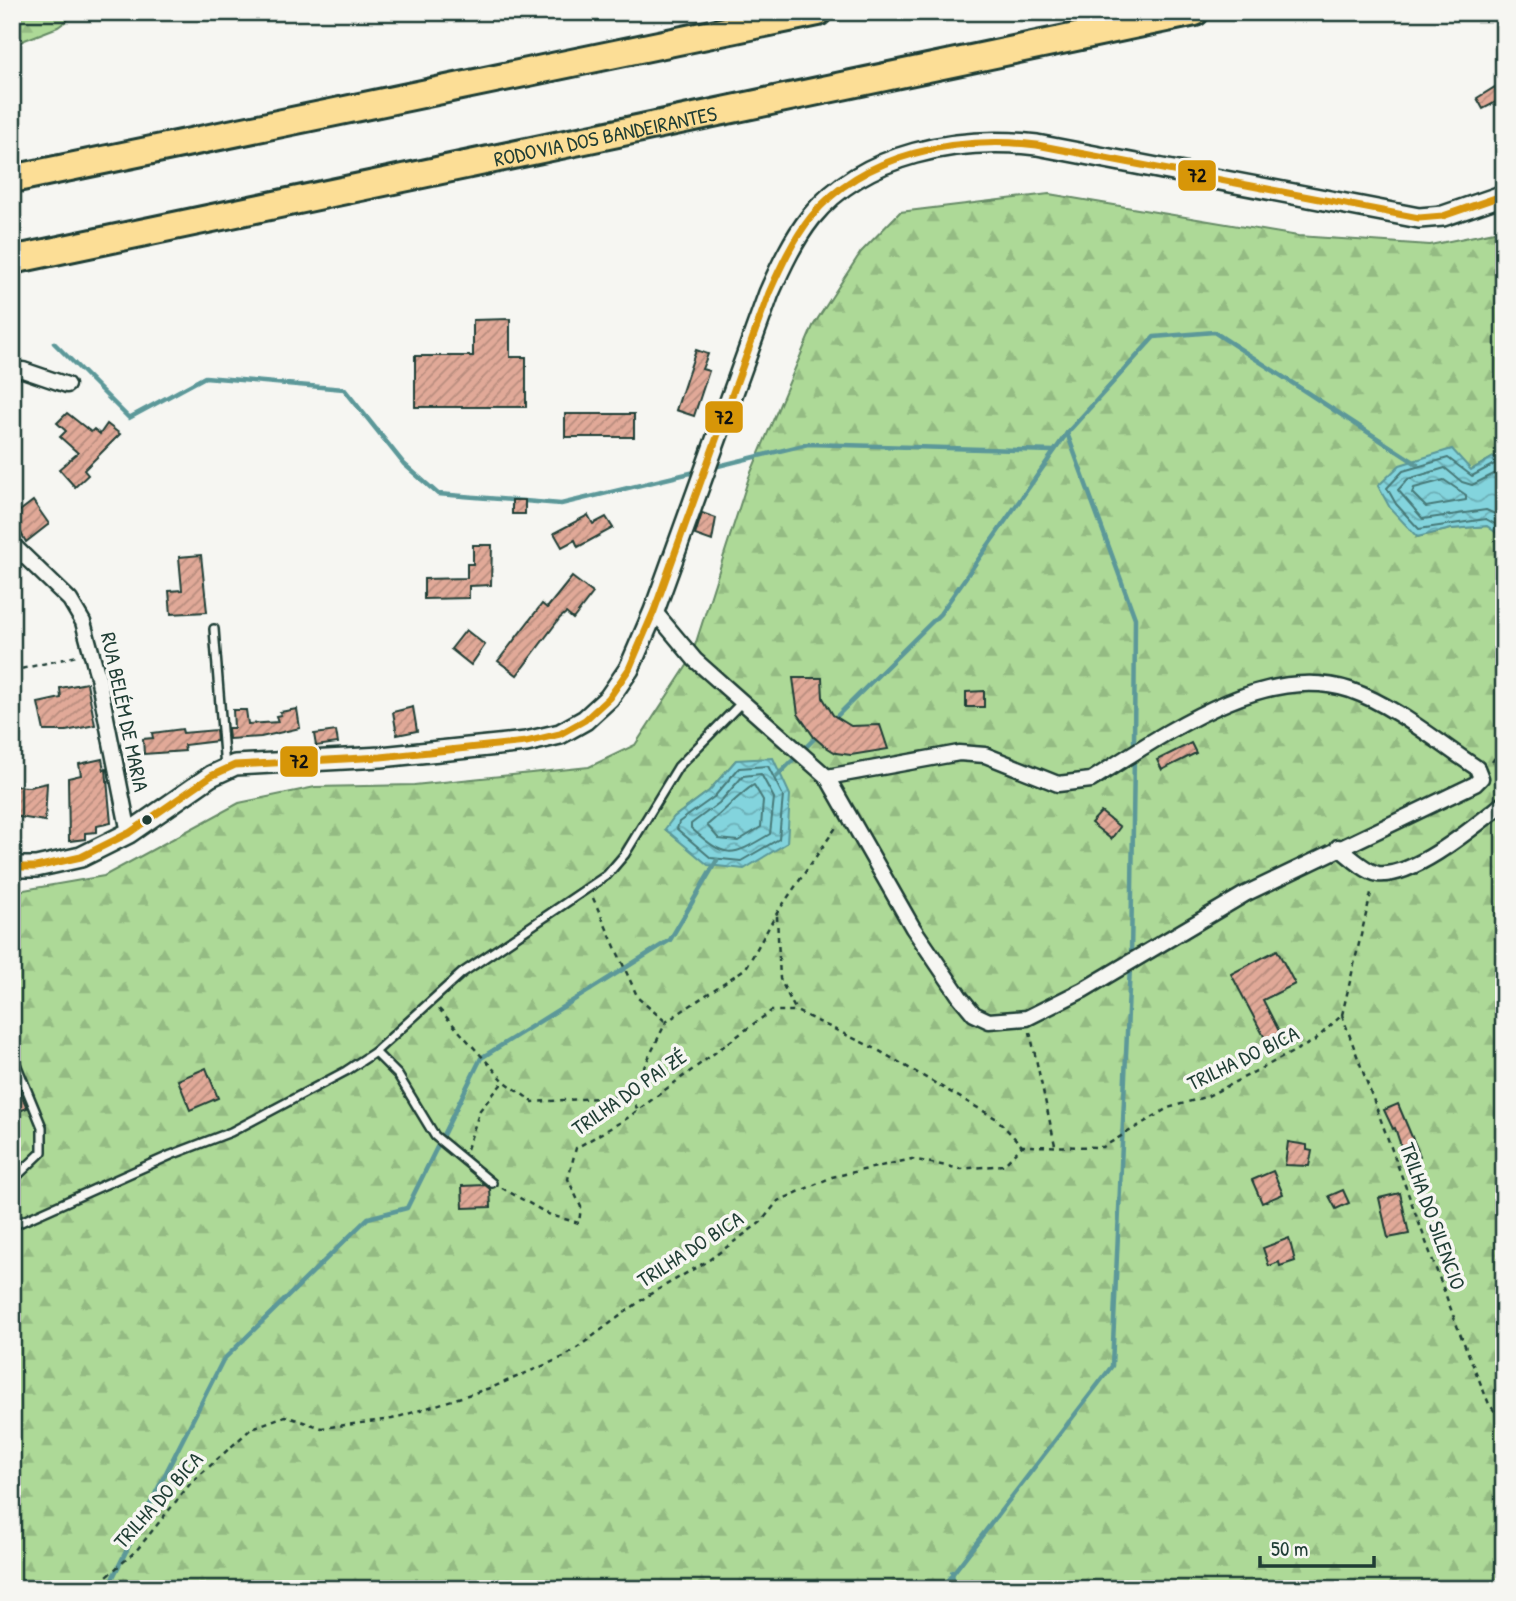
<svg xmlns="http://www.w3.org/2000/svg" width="1516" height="1601" viewBox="0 0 1516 1601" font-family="'Patrick Hand',sans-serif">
<defs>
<pattern id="forest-firs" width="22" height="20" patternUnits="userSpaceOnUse" patternTransform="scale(1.75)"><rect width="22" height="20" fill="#add997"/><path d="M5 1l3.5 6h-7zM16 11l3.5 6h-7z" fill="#94bb83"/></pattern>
<pattern id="water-waves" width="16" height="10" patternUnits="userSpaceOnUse" patternTransform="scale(1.75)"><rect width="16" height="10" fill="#83d4dd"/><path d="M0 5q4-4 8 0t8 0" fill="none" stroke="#6badb4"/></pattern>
<pattern id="building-hatch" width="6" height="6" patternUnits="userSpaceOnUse" patternTransform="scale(1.75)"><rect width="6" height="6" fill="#e1a998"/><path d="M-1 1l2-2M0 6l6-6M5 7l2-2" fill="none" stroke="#b68b7d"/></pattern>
</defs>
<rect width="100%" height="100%" fill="#f6f6f2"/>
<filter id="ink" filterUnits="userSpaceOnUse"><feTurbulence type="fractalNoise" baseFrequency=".0143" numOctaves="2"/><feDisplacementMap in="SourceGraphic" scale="14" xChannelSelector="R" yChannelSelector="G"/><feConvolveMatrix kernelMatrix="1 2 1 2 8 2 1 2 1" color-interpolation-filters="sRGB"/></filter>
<g filter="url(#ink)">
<!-- forest -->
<g fill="url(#forest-firs)" stroke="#668b66" stroke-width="2" fill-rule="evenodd">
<path d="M12 12H78L58 27 12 45Z"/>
<path d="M1049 194 1298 236 1430 245 1504 230V451L1471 470 1417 537 1451 529 1487 526 1504 538V1589H12V892L104 876 239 803 315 787 414 785 589 767 635 745 690 661 749 477 813 326 861 252 900 212ZM736 760 683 843 666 830 674 817 709 791Z"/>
</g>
<!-- water -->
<g fill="url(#water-waves)" stroke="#5b9899" stroke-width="2">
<path d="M1452 449 1471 470 1504 451V538L1487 526 1451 529 1417 537 1390 508 1378 486 1400 465Z"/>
<path d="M773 758 790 795 787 843 744 869 708 865 665 829 674 817 709 791 736 760Z"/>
</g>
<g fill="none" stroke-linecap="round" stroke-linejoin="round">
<!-- shore -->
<g stroke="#477978" stroke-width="2">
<path d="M1504 459 1472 476 1448 458 1403 471 1387 488 1396 504 1419 529 1486 519 1504 529"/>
<path d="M1504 469 1472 485 1462 482 1445 468 1408 479 1398 490 1423 519 1486 510 1504 518"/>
<path d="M1444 480 1466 495V500L1426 507 1412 493 1414 488Z"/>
<path d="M768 766 783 796 779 839 741 861 711 858 677 829 679 822 714 797 739 768Z"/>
<path d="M761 774 774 798 770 834C730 858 726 859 691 828V824L719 803 743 776Z"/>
<path d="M754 785 763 800 761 827 738 841 719 839 707 825C717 818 747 787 754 785Z"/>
</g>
<!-- stream -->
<g stroke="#5b9899" stroke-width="4.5">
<path d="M54 343 129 418 205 377 344 389 404 464 438 494 561 504 699 471"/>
<path d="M1067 433 1135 618 1134 747"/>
<path d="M714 467 808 444 1054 451"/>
<path d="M833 720 940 614 1067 433 1154 337 1214 332 1417 464"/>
<path d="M776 777 817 736"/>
<path d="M1131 957 1134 756"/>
<path d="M952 1572 954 1589"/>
<path d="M107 1589 223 1360 368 1218 407 1208 481 1058 670 940 717 860"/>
<path d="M941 1589 1112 1366 1130 966"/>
</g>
</g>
<!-- building -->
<g fill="url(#building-hatch)" stroke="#1f3d34" stroke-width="2">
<path d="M1495 87 1502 99 1483 109 1477 98Z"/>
<path d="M510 319V357H526V407H415V356H473V320Z"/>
<path d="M696 350 708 354 702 369 709 371 694 416 676 410Z"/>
<path d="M67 413 91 432 94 429 100 434 107 424 120 434 84 470 88 475 75 487 59 469 78 453 60 437 66 431 57 423Z"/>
<rect x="565" y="414" width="69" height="23"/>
<rect x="512" y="500" width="13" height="14"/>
<path d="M33 501 49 524 26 542 12 517Z"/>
<path d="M702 513 716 518 712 541 695 535Z"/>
<path d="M588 515 593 524 606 517 613 528 578 547 575 540 562 547 554 533Z"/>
<path d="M473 545H492L491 585 469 586V598L424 599V579L467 578V564H473Z"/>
<path d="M201 555 207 612 171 614 169 591 182 590 179 557Z"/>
<path d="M572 577 593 593 573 619 566 613 560 618 517 675 498 661 542 604 547 608Z"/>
<path d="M466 630 485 645 471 665 451 649Z"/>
<path d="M793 678H822L823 698 833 715 851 726 880 725 888 749 851 755 836 753 823 745 814 737 798 714Z"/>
<path d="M87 683 95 725 66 731H44L38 703 61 698 60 688Z"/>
<path d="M984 691V707H966V692Z"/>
<path d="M413 707 417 731 397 735 393 712Z"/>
<path d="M297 709 300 728 261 737 229 739 228 728H234L233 710H246L248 724 278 722 276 716 281 715 280 712Z"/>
<path d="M182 729 183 733 216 730 217 741 184 745 185 751 144 754 143 739 153 738 152 733Z"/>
<path d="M336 731 338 743 316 746 314 734Z"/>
<path d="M1191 743 1196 753 1162 770 1157 760Z"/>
<path d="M102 759 104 770 106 769 111 823 97 826V832L85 833V839L69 841 68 778 81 775 79 764Z"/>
<path d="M47 783 45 821 12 816V786L29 787Z"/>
<path d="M1101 812 1120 827 1111 839 1091 823Z"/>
<path d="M1277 950 1295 984 1263 1000 1283 1039 1269 1046 1231 974Z"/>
<path d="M206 1068 218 1098 190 1110 178 1080Z"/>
<path d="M12 1073 27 1108 12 1114Z"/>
<path d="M1398 1104 1420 1156 1406 1161 1395 1128 1393 1129 1384 1110Z"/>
<path d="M1288 1142 1307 1145V1150L1312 1151 1309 1166 1285 1165Z"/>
<path d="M1273 1171 1283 1194 1262 1203 1252 1180Z"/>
<path d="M485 1185 490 1189 491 1207 463 1208 462 1186Z"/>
<path d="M1343 1190 1349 1203 1336 1209 1329 1196Z"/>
<path d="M1400 1193 1409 1234 1388 1238 1379 1198Z"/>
<path d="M1289 1238 1295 1261 1280 1266 1279 1262 1269 1266 1263 1248Z"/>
</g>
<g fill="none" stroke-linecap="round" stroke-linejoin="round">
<!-- service casing -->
<g stroke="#1f3d34" stroke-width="12">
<g id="service">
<path d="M214 629 225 768"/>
<path d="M375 1052 398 1075 435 1136 492 1183"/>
<path d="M12 1054 42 1127V1152L16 1177H12"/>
<path d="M12 1226 171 1155 231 1132 346 1071 375 1052 462 973 607 875 625 854 678 767 742 702"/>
</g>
</g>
<!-- minor casing -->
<g stroke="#1f3d34" stroke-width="19">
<g id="minor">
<path d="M12 370H23L67 385"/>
<path d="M12 544 70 600 83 622 98 677 129 833"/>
<path d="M654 611 695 660 827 777 913 928 960 997 974 1014 989 1021 1027 1018 1083 990 1245 894 1475 784 1481 778 1477 768C1437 742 1396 706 1350 690 1264 661 1160 737 1091 780L1058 784 985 755 959 753 827 777"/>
<path d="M1338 847C1348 855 1366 872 1378 874 1414 878 1476 825 1504 803"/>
</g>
</g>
<!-- secondary casing -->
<g stroke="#1f3d34" stroke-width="24">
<path id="secondary" d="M12 867H36L81 857 129 833 211 776 235 765 381 757 526 742 560 734 585 720 609 698 629 669 654 611 769 293C781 266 793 240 811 217 864 152 959 136 1037 145L1419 218 1443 216 1504 195"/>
</g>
<!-- motorway casing -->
<g stroke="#1f3d34" stroke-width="32">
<g id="motorway">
<path d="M12 179 818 12"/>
<path id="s1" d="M12 260 1195 12"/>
</g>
</g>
<!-- path -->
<g stroke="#1f3d34" stroke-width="2.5" stroke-dasharray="5 5" stroke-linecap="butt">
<path d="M12 671 77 656"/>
<path d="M1492 762 1504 745"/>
<path d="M593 898 638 998 666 1022"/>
<path d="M777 916 780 979 796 1011"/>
<path d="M439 1009 504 1081 533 1102 630 1096 666 1022 746 968 777 913 837 826"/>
<path d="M1342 1015 1459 1331 1489 1404 1504 1423"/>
<path d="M1342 1015 1372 889"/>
<path d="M1030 1032 1055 1145"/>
<path d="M630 1096 638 1110"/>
<path d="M467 1149 480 1110 504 1081"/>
<path d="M502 1188 550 1215 579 1223 581 1207 568 1179 576 1148 626 1119 771 1011H796L876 1049 997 1119 1022 1146"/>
<path d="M92 1589 136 1551 190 1484 252 1428 285 1416 322 1428 392 1419 493 1387 566 1356 647 1296 709 1260 761 1222 778 1201 832 1177 912 1159 961 1169 1004 1165 1022 1146 1103 1147 1168 1108 1208 1096 1314 1041 1342 1015"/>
</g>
<!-- service -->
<use href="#service" stroke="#f6f6f2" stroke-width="7"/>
<!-- minor -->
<use href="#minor" stroke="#f6f6f2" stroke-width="14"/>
<!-- secondary -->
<use href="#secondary" stroke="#f6f6f2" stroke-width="19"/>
<!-- motorway -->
<use href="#motorway" stroke="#fcde96" stroke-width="26"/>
<!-- bus-1 casing -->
<g stroke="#f6f6f2" stroke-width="12">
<path id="bus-1" d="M12 867H36L81 857 129 833 211 776 235 765 381 757 526 742 560 734 585 720 609 698 629 669 654 611 769 293C781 266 793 240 811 217 864 152 959 136 1037 145L1419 218 1443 216 1504 195"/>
</g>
<!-- bus-1 -->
<use href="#bus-1" stroke="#d79608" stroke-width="7"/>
</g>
</g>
<!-- markers -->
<circle fill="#1f3d34" stroke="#f6f6f2" stroke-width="2.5" cx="147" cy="820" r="6"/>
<g text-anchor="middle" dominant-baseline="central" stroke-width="7" stroke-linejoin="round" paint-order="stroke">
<!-- street labels -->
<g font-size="21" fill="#1f3d34" stroke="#f6f6f2">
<text stroke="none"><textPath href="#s1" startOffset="606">RODOVIA DOS BANDEIRANTES</textPath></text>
<text transform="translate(125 712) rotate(78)">RUA BELÉM DE MARIA</text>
<text transform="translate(1243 1058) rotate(-26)">TRILHA DO BICA</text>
<text transform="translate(629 1092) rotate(-35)">TRILHA DO PAI ZÉ</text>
<text transform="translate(1433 1216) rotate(70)">TRILHA DO SILENCIO</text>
<text transform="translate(690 1249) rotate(-33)">TRILHA DO BICA</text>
<text transform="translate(158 1500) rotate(-48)">TRILHA DO BICA</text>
</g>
</g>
<g stroke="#f6f6f2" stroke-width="2.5">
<rect x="1177" y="159" width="40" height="33" rx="7" fill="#d79608"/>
<rect x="704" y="400" width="40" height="34" rx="7" fill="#d79608"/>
<rect x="279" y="745" width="40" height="33" rx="7" fill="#d79608"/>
</g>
<g font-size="19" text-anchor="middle" font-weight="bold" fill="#111">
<text x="1197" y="182">72</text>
<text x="724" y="424">72</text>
<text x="299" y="768">72</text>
</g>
<!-- margin -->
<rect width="1516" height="1601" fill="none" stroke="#f6f6f2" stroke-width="42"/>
<rect x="21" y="21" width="1474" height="1559" fill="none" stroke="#1f3d34" stroke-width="2.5" filter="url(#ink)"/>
<!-- scale -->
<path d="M1260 1556v10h114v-10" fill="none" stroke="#1f3d34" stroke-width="3.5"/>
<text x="1271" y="1556" font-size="21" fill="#1f3d34" stroke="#f6f6f2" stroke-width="5" paint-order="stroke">50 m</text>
</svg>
